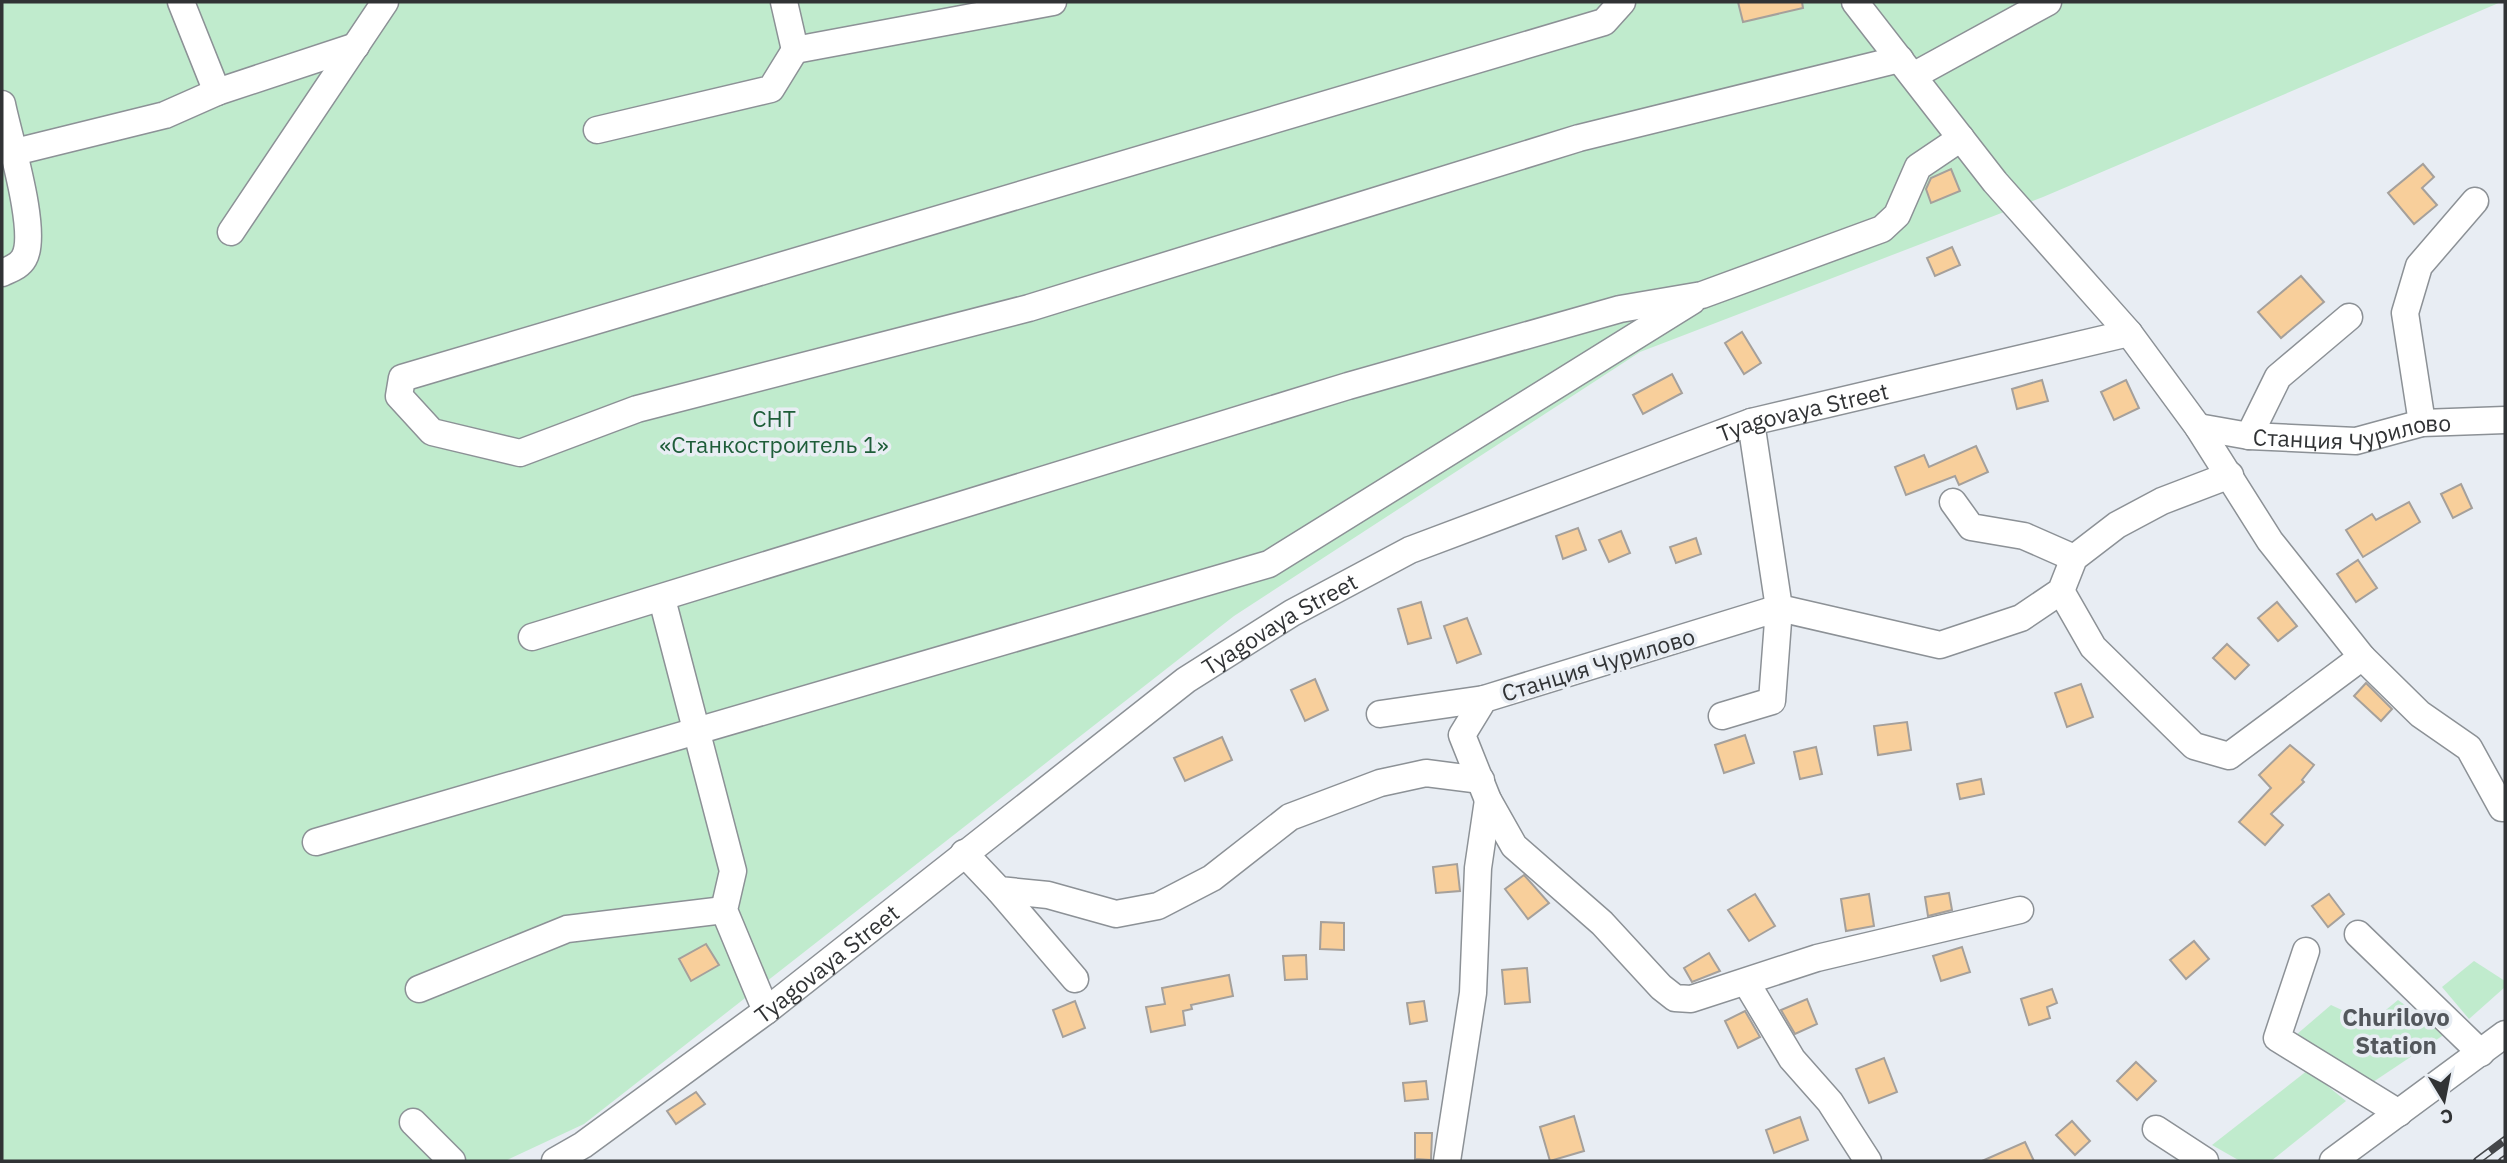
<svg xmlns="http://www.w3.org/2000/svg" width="2507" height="1163" viewBox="0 0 2507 1163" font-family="'IBM Plex Sans',sans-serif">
<rect width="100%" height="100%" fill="#e8edf3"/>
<!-- green -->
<g fill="#c0ebcd">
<path d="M2 2H2501L2043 197 1640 352 1234 616 584 1124 505 1161H2Z"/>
<path d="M2474 961 2505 981V987L2469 1019 2442 987Z"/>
<path d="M2398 1000 2445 1034 2373 1082 2296 1035 2331 1005 2370 1023Z"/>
<path d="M2308 1070 2346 1101 2271 1161H2240L2212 1145Z"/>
</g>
<!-- building -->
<g fill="#f8cf9b" stroke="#a5a09b" stroke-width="2">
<path d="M1738 2H1802L1803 8 1743 22Z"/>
<path d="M2423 164 2434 177 2422 188 2437 205 2414 224 2388 193Z"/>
<path d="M1951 169 1960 191 1931 203 1926 189 1931 178Z"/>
<path d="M1952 247 1960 265 1935 276 1927 258Z"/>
<path d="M2301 276 2324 302 2281 338 2258 312Z"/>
<path d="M1742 332 1761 363 1744 374 1725 343Z"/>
<path d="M1672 374 1682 393 1643 414 1633 395Z"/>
<path d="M2042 380 2048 401 2017 409 2012 389Z"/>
<path d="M2126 380 2139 408 2114 420 2101 392Z"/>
<path d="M1976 446 1988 472 1959 485 1955 476 1906 495 1895 467 1924 455 1929 467Z"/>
<path d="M2461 484 2472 508 2453 518 2441 494Z"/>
<path d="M2409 502 2420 522 2363 557 2346 530 2372 514 2376 520Z"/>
<path d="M1578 528 1586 550 1563 559 1556 536Z"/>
<path d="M1621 531 1630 553 1609 562 1599 540Z"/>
<path d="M1696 538 1701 554 1676 563 1670 547Z"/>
<path d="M2358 560 2377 588 2356 602 2337 574Z"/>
<path d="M1421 602 1431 638 1408 644 1398 609Z"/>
<path d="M2277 602 2297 626 2278 641 2258 618Z"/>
<path d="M1467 618 1481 654 1457 663 1444 626Z"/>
<path d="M2227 644 2249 665 2235 679 2213 658Z"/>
<path d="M1315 679 1328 710 1305 721 1291 690Z"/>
<path d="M2366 683 2392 709 2381 721 2354 696Z"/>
<path d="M2081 684 2093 717 2067 727 2055 693Z"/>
<path d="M1907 722 1911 750 1878 755 1874 726Z"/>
<path d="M1745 735 1754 763 1724 773 1715 745Z"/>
<path d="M1222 737 1232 760 1185 781 1174 758Z"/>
<path d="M2290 745 2314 765 2302 780 2304 782 2271 814 2283 825 2265 845 2239 822 2271 788 2259 775Z"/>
<path d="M1816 747 1822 774 1800 779 1794 752Z"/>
<path d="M1981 779 1984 794 1960 799 1957 784Z"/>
<path d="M1457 864 1460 891 1436 893 1433 867Z"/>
<path d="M1524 875 1549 903 1528 919 1505 889Z"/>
<path d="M1949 893 1952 910 1928 916 1925 897Z"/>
<path d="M1755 894 1775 926 1749 941 1728 910Z"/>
<path d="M1869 894 1874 926 1846 931 1841 899Z"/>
<path d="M2329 894 2344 914 2328 927 2312 906Z"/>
<path d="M1321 922 1344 923V950L1320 949Z"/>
<path d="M2194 941 2209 959 2186 979 2170 960Z"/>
<path d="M706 944 719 965 691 981 679 959Z"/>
<path d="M1962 947 1970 972 1941 981 1933 956Z"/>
<path d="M1709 953 1720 971 1692 982 1684 968Z"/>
<path d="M1306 955 1307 979 1285 980 1283 956Z"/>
<path d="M1527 968 1530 1002 1505 1004 1502 970Z"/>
<path d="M1229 975 1233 996 1191 1005 1192 1009 1183 1011 1185 1025 1151 1032 1146 1007 1165 1004 1162 988Z"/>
<path d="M2052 989 2057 1003 2047 1007 2050 1018 2029 1025 2021 999Z"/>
<path d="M1807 999 1817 1024 1795 1034 1781 1010Z"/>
<path d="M1075 1001 1085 1028 1063 1037 1053 1010Z"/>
<path d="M1424 1001 1427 1021 1410 1024 1407 1003Z"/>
<path d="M1745 1011 1760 1037 1738 1048 1725 1021Z"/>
<path d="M1884 1058 1897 1092 1869 1103 1856 1069Z"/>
<path d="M2136 1062 2156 1081 2137 1100 2117 1081Z"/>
<path d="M1426 1081 1428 1099 1405 1101 1403 1083Z"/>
<path d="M696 1092 705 1104 676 1124 667 1111Z"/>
<path d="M1574 1116 1584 1151 1550 1161 1540 1127Z"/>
<path d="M1800 1117 1808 1140 1774 1153 1766 1130Z"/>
<path d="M2072 1121 2090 1141 2075 1155 2056 1135Z"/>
<path d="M1415 1133H1432L1431 1160 1415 1159Z"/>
<path d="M2025 1142 2034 1161H1982Z"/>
</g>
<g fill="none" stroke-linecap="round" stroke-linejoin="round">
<!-- minor casing -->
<g stroke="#8c9196" stroke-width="29">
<g id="minor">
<path d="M181 2 217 92 356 46"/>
<path d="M784 2 795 50 1053 2"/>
<path d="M1622 2 1604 22 402 378 399 396 432 432 520 453 637 409 1029 308 1579 138 1900 59"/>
<path d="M1855 2 1995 182 2129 333 2198 427 2270 541 2362 657 2420 714 2469 748 2502 808H2505"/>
<path d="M1913 76 2048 2"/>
<path d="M2 104C8 135 39 232 24 258 19 267 10 269 2 273"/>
<path d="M597 130 771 89 795 50"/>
<path d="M15 152 165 115 217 92"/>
<path d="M231 232 385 2"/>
<path d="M1751 422 1779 608 1940 645 2021 618 2061 591 2074 558 2117 525 2162 501 2230 475"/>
<path d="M2422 423 2405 313 2419 266 2475 201"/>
<path id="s1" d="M2198 427 2249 436 2356 441 2422 423 2505 420"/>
<path d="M2249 436 2278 377 2349 317"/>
<path d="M1953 502 1971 527 2024 536 2074 558"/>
<path d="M2061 591 2093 647 2194 746 2229 756 2362 657"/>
<path d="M662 599 733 871 724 910 766 1011"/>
<path d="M532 637 1348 386 1620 309 1702 295 1882 229 1897 215 1918 167 1961 138"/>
<path d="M1380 714 1484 699"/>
<path d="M1722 716 1772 701 1779 608 1484 699 1462 735 1488 800 1514 846 1602 923 1661 987 1675 998 1691 999 1817 958 2020 910"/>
<path d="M316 842 1269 564 1692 301"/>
<path d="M964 853 999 890 1048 895 1116 914 1158 906 1212 878 1290 817 1380 783 1426 773 1481 780"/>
<path d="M999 890 1075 979"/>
<path d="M2358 934 2481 1053"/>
<path d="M2306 951 2277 1038 2399 1113"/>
<path d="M1746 982 1792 1059 1830 1102 1868 1161"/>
<path d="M419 989 567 929 724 910"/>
<path d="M413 1122 452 1161"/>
<path d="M2156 1129 2205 1161"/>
<path id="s2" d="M555 1161 583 1145 766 1011 1186 680 1292 613 1410 550 1751 422 2129 333"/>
<path d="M1447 1161 1473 993 1478 868 1488 800"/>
<path d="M2333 1161 2505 1034"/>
</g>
</g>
<!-- minor -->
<use href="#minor" stroke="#fff" stroke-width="26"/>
<!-- rail casing -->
<g stroke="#45474a" stroke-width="8">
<g id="rail">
<path d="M2477 1161 2505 1140"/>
<path d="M2502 1161 2505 1159"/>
</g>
</g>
<!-- rail -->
<use href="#rail" stroke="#e8edf3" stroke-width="5" stroke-dasharray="16" stroke-linecap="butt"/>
</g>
<g text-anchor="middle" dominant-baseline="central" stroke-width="7" stroke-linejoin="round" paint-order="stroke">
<!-- street labels -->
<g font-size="23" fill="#313335" stroke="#e8edf3">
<text stroke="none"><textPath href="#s2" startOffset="1470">Tyagovaya Street</textPath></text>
<text stroke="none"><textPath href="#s1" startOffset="156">Станция Чурилово</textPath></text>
<text stroke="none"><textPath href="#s2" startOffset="903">Tyagovaya Street</textPath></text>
<text transform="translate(1598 664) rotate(-17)">Станция Чурилово</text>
<text stroke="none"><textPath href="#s2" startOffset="336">Tyagovaya Street</textPath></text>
</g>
<!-- park labels -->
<g font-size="23" fill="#1e5d39" stroke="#e8edf3">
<text x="774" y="418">СНТ<tspan x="774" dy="26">«Станкостроитель 1»</tspan></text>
</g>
<!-- neighbourhood labels -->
<g font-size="24" font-weight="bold" fill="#53575c" stroke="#e8edf3">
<text x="2396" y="1017">Churilovo<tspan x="2396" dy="28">Station</tspan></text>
</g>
</g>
<!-- border -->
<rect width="2507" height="1163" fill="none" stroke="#313335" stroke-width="7"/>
<!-- north arrow -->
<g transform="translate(2444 1100) rotate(170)" stroke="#e8edf3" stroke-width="5" paint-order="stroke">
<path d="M0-5L12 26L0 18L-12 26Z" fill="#313335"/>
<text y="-10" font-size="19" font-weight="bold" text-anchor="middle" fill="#313335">С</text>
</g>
</svg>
